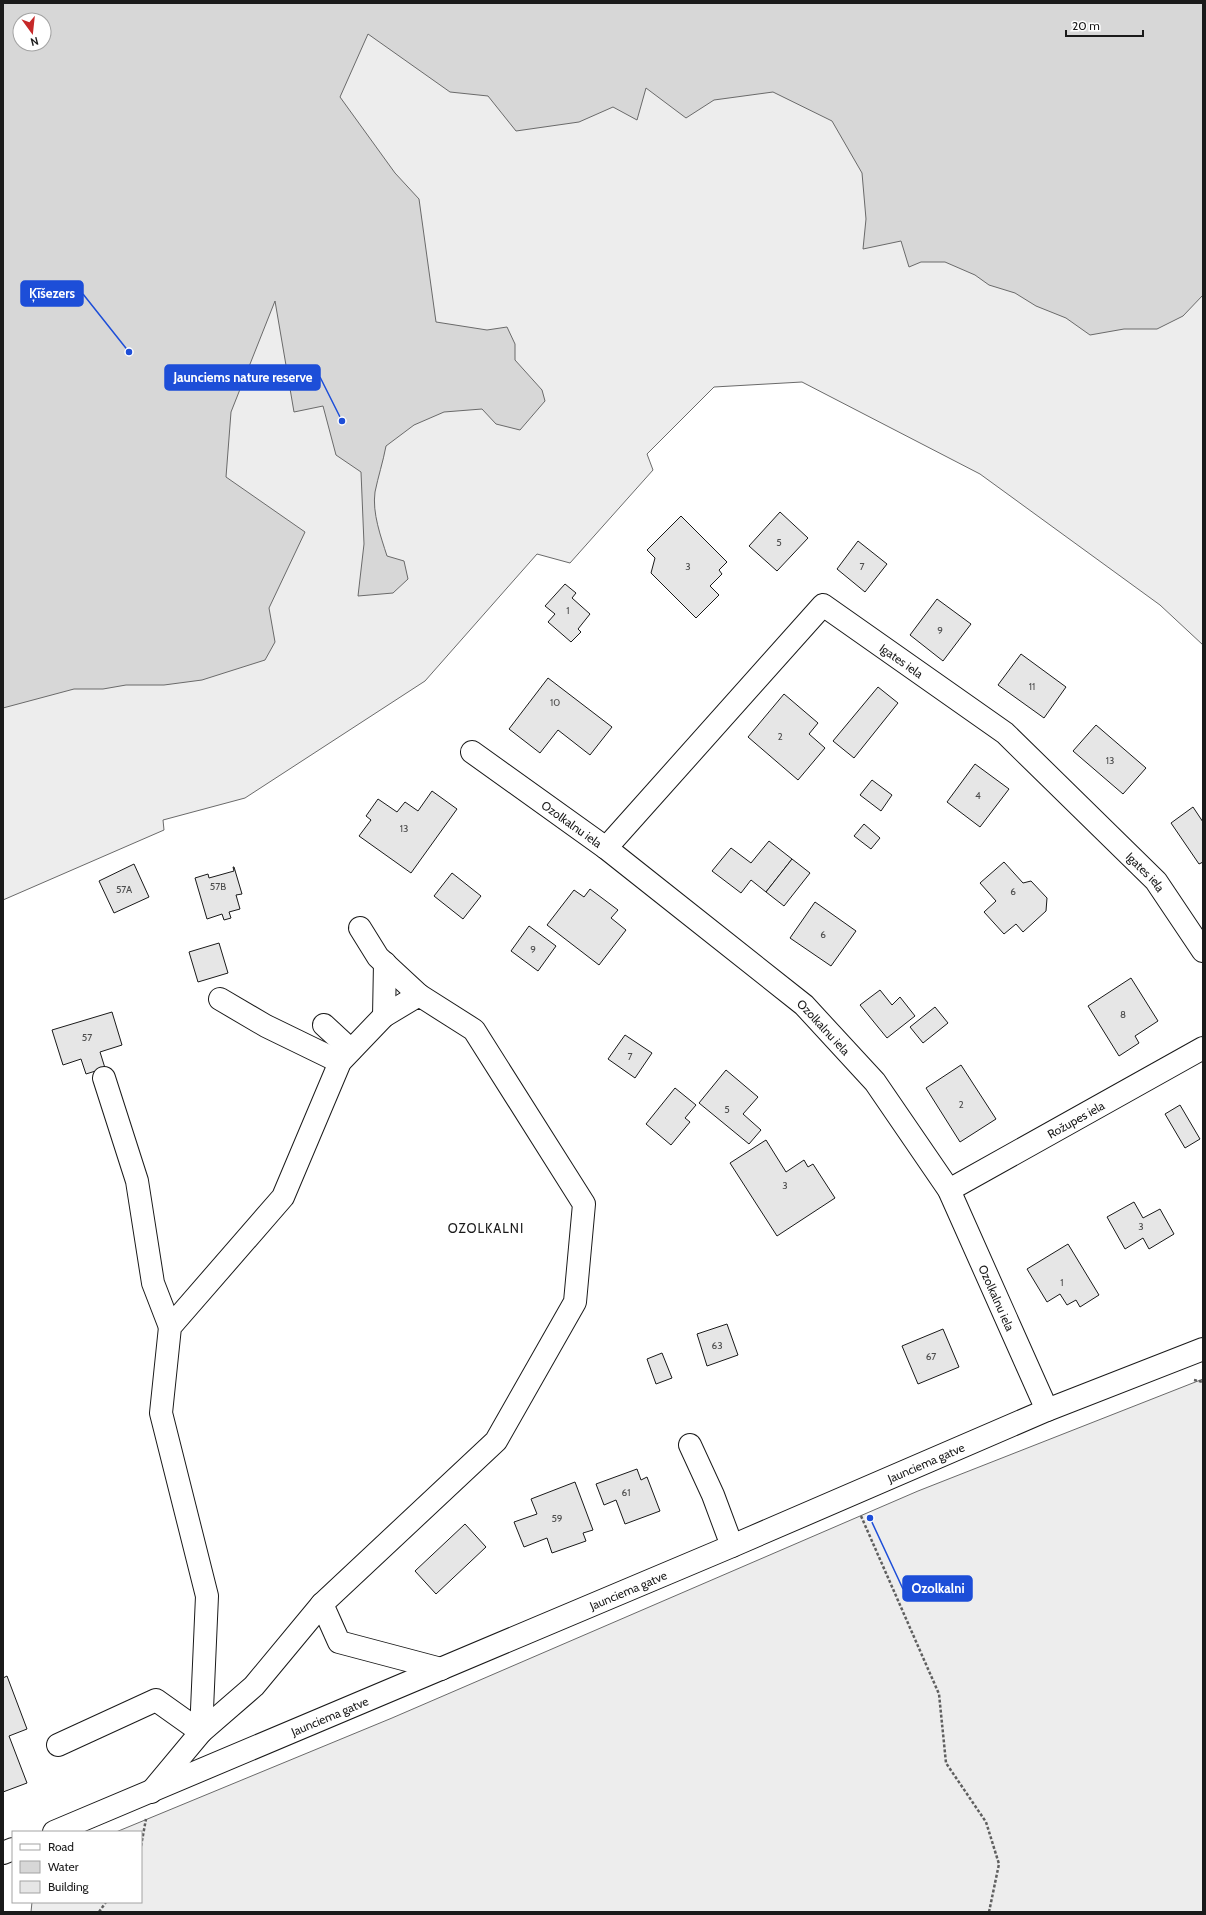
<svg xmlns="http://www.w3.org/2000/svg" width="1206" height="1915" viewBox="0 0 1206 1915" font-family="Cabin,sans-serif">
<rect width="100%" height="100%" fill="#fff"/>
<!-- built -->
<g fill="#ededed" stroke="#6a6a6a" fill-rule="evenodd">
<path d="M3 3H1203V645L1160 605 980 474 802 382 714 387 647 454 653 470 570 563 537 554 425 681 245 798 163 820 164 830 3 900ZM20 20H44V44H20Z"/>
<path d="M1203 1379V1912H31L32 1902H141V1832H116L392 1718 918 1491Z"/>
</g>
<!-- water -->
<path fill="#d7d7d7" stroke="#6a6a6a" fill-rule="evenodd" d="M3 3H1203V295L1183 316 1157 329H1124L1090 335 1066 318 1036 306 1015 293 989 285 975 275 945 262H921L909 267 901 241 863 249 866 219 862 173 832 121 773 92 714 100 686 118 646 88 637 120 613 107 579 122 516 131 488 96 450 92 368 34 340 97 395 173 419 199 436 322 487 330 507 327 515 344V360L542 390 545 401 520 430 496 424 482 409 444 412 414 425 386 446C383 462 378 477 375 492 372 513 381 537 387 556L404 561 408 579 393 593 358 596 364 544 361 472 336 455 323 406 294 412 275 301 231 412 226 477 305 532 269 608 275 642 265 660 202 680 164 685H126L103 689H74L3 708ZM20 20H44V44H20Z"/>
<!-- building -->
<g fill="#e6e6e6" stroke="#1a1a1a">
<path d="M780 512 808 538 777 571 749 546Z"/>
<path d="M681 516 727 562 719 570 722 574 710 586 719 595 696 618 651 573 655 558 647 550Z"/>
<path d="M858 541 887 564 865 592 837 569Z"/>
<path d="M565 584 576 593 572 598 590 614 578 629 581 632 571 642 548 622 555 614 545 606Z"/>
<path d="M937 599 971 624 943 661 910 635Z"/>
<path d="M1021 654 1066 687 1044 718 998 685Z"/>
<path d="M548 678 612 727 590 755 558 730 540 753 509 729Z"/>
<path d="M878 687 898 703 854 758 833 741Z"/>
<path d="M784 694 818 723 809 734 825 748 798 780 748 737Z"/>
<path d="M1096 725 1146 768 1123 794 1073 751Z"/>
<path d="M975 764 1009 789 980 827 947 802Z"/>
<path d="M872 780 892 795 881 811 860 795Z"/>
<path d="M432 791 457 809 411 873 359 836 371 820 366 816 378 799 397 812 405 802 418 811Z"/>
<path d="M1193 807 1203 822V862L1199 864 1171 823Z"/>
<path d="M864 824 880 838 871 849 854 836Z"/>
<path d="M769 841 792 859 766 892 751 880 741 893 712 871 731 848 751 863Z"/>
<path d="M792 859 810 873 784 906 766 892Z"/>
<path d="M1004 862 1023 883 1031 881 1047 898 1046 911 1023 932 1016 924 1004 934 984 912 996 901 980 883Z"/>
<path d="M134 864 149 897 114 913 99 881Z"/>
<path d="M233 867H234L242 894 236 895 240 909 229 912 231 918 224 920 222 914 207 919 195 878 208 874 209 878 234 871Z"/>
<path d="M452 873 481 896 463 919 434 896Z"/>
<path d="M590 889 618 910 611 918 626 930 599 965 547 925 574 890 584 897Z"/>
<path d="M815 902 856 931 831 966 790 938Z"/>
<path d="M529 926 556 946 538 971 511 951Z"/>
<path d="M219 943 228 973 198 982 189 952Z"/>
<path d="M1131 978 1158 1021 1135 1036 1139 1043 1119 1056 1088 1006Z"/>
<path d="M880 990 892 1005 900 997 915 1016 887 1038 860 1005Z"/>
<path d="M935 1007 948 1023 923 1043 910 1027Z"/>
<path d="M112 1012 122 1045 100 1052 105 1068 86 1074 81 1059 63 1065 52 1030Z"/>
<path d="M625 1035 652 1053 635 1078 608 1059Z"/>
<path d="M961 1065 996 1119 960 1142 926 1088Z"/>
<path d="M726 1070 758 1097 743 1114 761 1130 749 1144 699 1103Z"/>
<path d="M675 1088 696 1105 685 1118 690 1122 671 1145 646 1124Z"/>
<path d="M1180 1105 1200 1139 1185 1148 1165 1114Z"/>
<path d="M766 1140 786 1172 804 1160 808 1167 813 1164 835 1198 777 1236 730 1163Z"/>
<path d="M1134 1202 1143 1218 1160 1209 1174 1234 1149 1249 1143 1238 1125 1249 1107 1217Z"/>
<path d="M1068 1244 1099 1295 1080 1307 1076 1300 1067 1305 1060 1294 1047 1302 1027 1269Z"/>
<path d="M727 1324 738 1355 707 1366 697 1334Z"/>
<path d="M943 1329 959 1367 918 1384 902 1346Z"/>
<path d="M662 1353 672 1378 656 1384 647 1359Z"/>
<path d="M637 1469 641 1480 647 1477 660 1511 625 1524 616 1500 604 1505 596 1484Z"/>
<path d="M575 1482 593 1530 583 1533 586 1541 552 1553 547 1538 524 1547 514 1522 537 1514 531 1499Z"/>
<path d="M465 1524 486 1547 436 1594 415 1571Z"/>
<path d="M7 1676 27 1729 9 1736 27 1783 3 1792V1678Z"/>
</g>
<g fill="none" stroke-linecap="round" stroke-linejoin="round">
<!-- minor casing -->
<g stroke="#1a1a1a" stroke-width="24">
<g id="minor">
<path id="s1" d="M472 752 606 848 804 1005 875 1082 949 1190 1047 1410"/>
<path id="s2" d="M606 848 823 605 1005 733 1156 881 1203 951"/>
<path d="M360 928 378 957 419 995"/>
<path d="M220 999 266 1026 340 1062"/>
<path d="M384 1016 385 963"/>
<path d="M324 1025 351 1050"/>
<path d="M104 1078 137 1181 153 1283 170 1327"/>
<path id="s3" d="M949 1190 1203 1048"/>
<path d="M690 1445 713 1495 732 1546"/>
<path d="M58 1745 156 1700 201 1732 254 1686 322 1604"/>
<path d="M151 1792 201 1732 207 1596 161 1413 170 1327 283 1197 340 1062 384 1016 419 995 474 1030 584 1204 575 1302 496 1441 322 1604 339 1642 441 1669"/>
</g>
</g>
<!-- major casing -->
<g stroke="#1a1a1a" stroke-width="24">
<g id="major">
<path id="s4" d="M54 1832 732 1546 1047 1410 1203 1349"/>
<path d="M3 1853 13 1849"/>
</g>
</g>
<!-- path -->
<g stroke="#5f5f5f" stroke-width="2.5" stroke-dasharray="3 2" stroke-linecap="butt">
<path d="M1194 1380 1203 1382"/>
<path d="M861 1516 939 1694 946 1763 986 1822 999 1864 989 1912"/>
<path d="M141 1846 146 1819"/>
<path d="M99 1912 106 1902"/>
</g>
<!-- minor -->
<use href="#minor" stroke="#fff" stroke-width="22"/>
<!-- major -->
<use href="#major" stroke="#fff" stroke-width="22"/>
</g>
<g text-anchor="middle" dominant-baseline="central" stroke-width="3" stroke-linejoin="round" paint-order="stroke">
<!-- number labels -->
<g font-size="10" fill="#4d4d4d">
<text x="779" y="542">5</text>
<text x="688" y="566">3</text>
<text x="862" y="566">7</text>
<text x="568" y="610">1</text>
<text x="940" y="630">9</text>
<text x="1032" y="686">11</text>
<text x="555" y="702">10</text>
<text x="780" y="736">2</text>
<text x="1110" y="760">13</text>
<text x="978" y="795">4</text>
<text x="404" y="828">13</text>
<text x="218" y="886">57B</text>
<text x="124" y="889">57A</text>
<text x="1013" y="891">6</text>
<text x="823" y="934">6</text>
<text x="533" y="949">9</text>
<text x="1123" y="1014">8</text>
<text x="87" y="1037">57</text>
<text x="630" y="1056">7</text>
<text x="961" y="1104">2</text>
<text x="727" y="1109">5</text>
<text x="785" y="1185">3</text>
<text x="1141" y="1226">3</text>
<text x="1062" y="1282">1</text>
<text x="717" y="1345">63</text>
<text x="931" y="1356">67</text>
<text x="626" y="1492">61</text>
<text x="557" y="1518">59</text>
</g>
<!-- street labels -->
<g font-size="12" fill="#1a1a1a" stroke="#fff">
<text stroke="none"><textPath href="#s2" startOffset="422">Igates iela</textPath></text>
<text stroke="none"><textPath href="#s1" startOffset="123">Ozolkalnu iela</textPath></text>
<text stroke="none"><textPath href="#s2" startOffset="746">Igates iela</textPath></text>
<text stroke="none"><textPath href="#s1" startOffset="447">Ozolkalnu iela</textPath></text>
<text stroke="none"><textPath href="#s3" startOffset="145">Rožupes iela</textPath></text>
<text stroke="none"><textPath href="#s1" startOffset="771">Ozolkalnu iela</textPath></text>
<text stroke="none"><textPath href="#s4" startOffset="947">Jaunciema gatve</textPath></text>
<text stroke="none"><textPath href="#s4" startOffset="623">Jaunciema gatve</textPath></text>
<text stroke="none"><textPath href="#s4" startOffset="299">Jaunciema gatve</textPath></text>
</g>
<!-- neighbourhood labels -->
<g font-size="13" letter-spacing="1" fill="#1a1a1a" stroke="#fff">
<text x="486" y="1228">OZOLKALNI</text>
</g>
</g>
<!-- callouts -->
<path fill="none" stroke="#1d4ed8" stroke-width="1.5" d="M129 352L83 294M342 421L320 377M870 1518L903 1589"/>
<g fill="#1d4ed8" stroke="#fff" stroke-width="1.5">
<circle cx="129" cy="352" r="4"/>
<circle cx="342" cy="421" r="4"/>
<circle cx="870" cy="1518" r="4"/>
</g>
<g fill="#1d4ed8" stroke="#1d4ed8" stroke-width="1.5">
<rect x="21" y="281" width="62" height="25" rx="4"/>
<rect x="165" y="365" width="155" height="25" rx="4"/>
<rect x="903" y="1576" width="69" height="25" rx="4"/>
</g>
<g font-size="13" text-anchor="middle" font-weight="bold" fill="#fff">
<text x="52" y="298">Ķīšezers</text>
<text x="243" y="382">Jaunciems nature reserve</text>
<text x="938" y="1593">Ozolkalni</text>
</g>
<!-- border -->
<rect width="1206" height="1915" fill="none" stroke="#1a1a1a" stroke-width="8"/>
<!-- legend -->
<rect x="12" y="1831" width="130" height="72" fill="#ffffff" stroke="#a3a3a3"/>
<rect x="20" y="1844" width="20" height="6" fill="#ffffff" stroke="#a3a3a3"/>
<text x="48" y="1851" font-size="12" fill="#1a1a1a">Road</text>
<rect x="20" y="1861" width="20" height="12" fill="#d7d7d7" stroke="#a3a3a3"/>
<text x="48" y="1871" font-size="12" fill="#1a1a1a">Water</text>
<rect x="20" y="1881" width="20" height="12" fill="#e6e6e6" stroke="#a3a3a3"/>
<text x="48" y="1891" font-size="12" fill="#1a1a1a">Building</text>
<!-- north arrow -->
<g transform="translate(32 32) rotate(165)"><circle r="19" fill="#ffffff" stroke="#a3a3a3"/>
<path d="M0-3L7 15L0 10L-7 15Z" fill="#c62828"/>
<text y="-6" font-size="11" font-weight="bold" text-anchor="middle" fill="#1a1a1a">N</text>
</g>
<!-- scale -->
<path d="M1066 30v6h77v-6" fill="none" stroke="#1a1a1a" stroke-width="2"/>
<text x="1072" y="30" font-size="12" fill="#1a1a1a" stroke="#ffffff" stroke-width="3" paint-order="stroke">20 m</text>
</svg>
